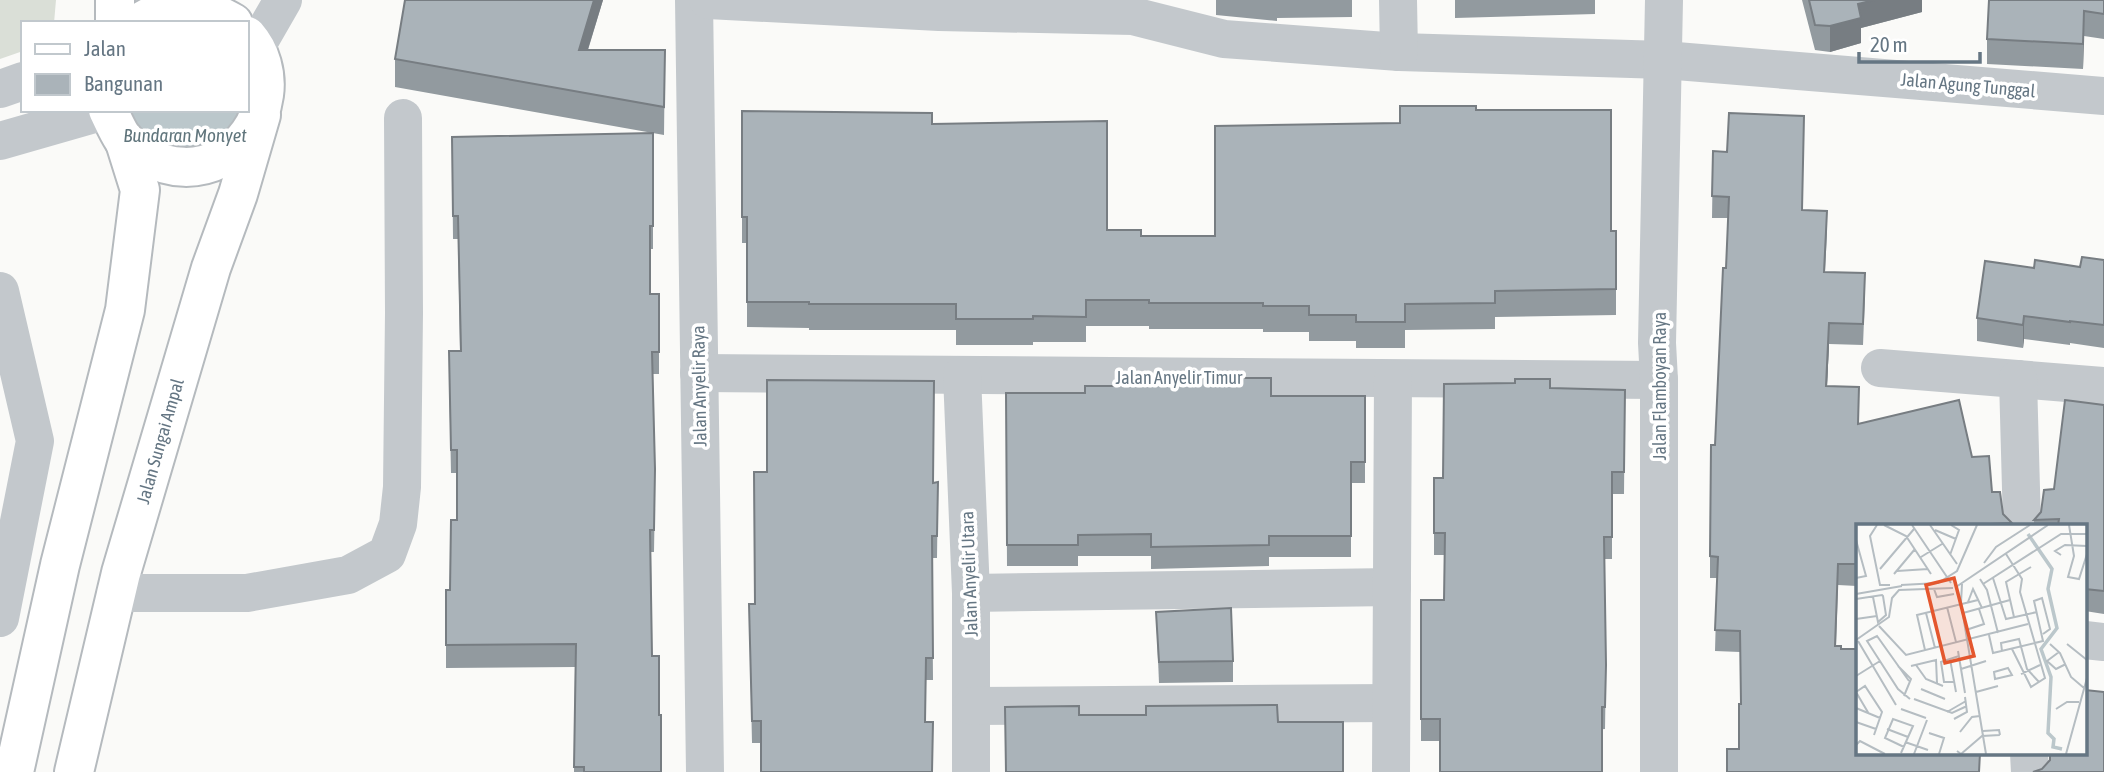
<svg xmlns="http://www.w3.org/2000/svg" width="2104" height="772" viewBox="0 0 2104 772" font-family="'Asap Condensed',sans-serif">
<rect width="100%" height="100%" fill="#fafaf8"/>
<!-- green -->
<path fill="#dadfd7" d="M0 0H56L54 23H23V51L0 59Z"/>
<!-- water -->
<path fill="#bbc7cb" d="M247 52C254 64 256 79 255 93 249 147 186 177 141 145 129 136 123 123 117 110H247Z"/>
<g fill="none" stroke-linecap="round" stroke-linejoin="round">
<!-- major casing -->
<g stroke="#b5babe" stroke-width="42">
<g id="major">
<path d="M115 23V0"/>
<path d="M139 23C173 1 199 3 233 23"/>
<path d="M108 110C113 120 117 130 123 139 129 146 137 150 145 155 196 186 256 153 264 95 267 74 261 52 247 36"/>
<path d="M14 772 60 565 125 310 140 190 124 139"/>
<path d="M74 772 121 573 211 268 238 194 261 115"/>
</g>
</g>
<!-- minor -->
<g stroke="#c3c8cc" stroke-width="38">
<path d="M694 0 705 772"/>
<path d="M708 0 939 12 1133 16 1224 39 1399 52 1664 60 2104 96"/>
<path d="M1398 0 1399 52"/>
<path d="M256 47 283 0"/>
<path d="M0 89 23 81"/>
<path d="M0 141 108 110"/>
<path d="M0 291 35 441 0 618"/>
<path d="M1880 368 2104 386"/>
<path d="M699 373 1659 380"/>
<path d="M962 375 971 593V772"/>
<path d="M2018 379 2022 525"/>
<path d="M116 593H247L348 575 387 554 398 524 402 487 404 313 403 118"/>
<path d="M971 593 1392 587"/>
<path d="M2085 640 2104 642"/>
<path d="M972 706 1391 703"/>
<path d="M2029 753 2030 772"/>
<path d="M1391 772 1393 379"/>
<path d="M1659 772V380L1657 343 1664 0"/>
</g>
<!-- major -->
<use href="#major" stroke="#fff" stroke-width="38"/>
</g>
<!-- wall -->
<g fill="#929a9f">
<path d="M405 0H603L588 50H665L664 135 395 87V59Z"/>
<path d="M1216 0H1352V17L1277 18V21L1216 15Z"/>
<path d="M1455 0H1595V14L1455 18Z"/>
<path d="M1802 0H1922V12L1861 28V43L1830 52 1815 50Z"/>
<path d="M2104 0V39L2084 36 2083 69 1987 64V39Z"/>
<path d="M1476 110 1611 231H1616V315L1495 317V329L1405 330V348H1356V341H1309V332H1263V329H1149V326H1086V342H1033V345H956V330H809V328L747 327V243H742V111L932 124 1107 230 1141 236H1215L1400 123Z"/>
<path d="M653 133V249H650V294H659V374H653L655 492 654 552H651L652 656 659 715 661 772H574L575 667 446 668V590H450L457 520V473H451L449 374 460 351 458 239H453L452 137Z"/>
<path d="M1713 151 1802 210 1827 232 1825 272 1865 295 1863 345 1829 344 1827 386 1859 423 1972 457 2003 514 2012 523V525H1857V586L1838 585 1836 646 1739 749 1741 704 1740 652 1715 651 1717 578H1710V556L1715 445 1726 268 1728 218H1712Z"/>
<path d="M2104 260V348L2070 343V345L2024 339 2023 348 1977 341V318L2034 268 2080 267Z"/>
<path d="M1550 388 1625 390 1624 494H1612V559H1604L1606 665 1605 729 1440 741H1421V600H1444L1445 555H1434V478H1443Z"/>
<path d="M1006 393 1365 396V483H1351V557H1269V566L1151 569V556H1078V566H1007Z"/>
<path d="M2104 405V614L2085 611V525H2034V520L2041 512Z"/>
<path d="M938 482 937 558H932L933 680H926L761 743H752L749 604H754L933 483Z"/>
<path d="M1156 612 1233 661V682L1159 683Z"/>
</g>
<!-- shaded-wall -->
<g fill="#777d82">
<path d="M594 0H603L579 78V50Z"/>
<path d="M1874 0H1922V12L1861 28V43L1830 52V26L1858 4Z"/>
<path d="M2084 11V36L2083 69V44Z"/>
<path d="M2024 316V339L2023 348V325Z"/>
<path d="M1829 323V344L1826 407V386Z"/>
</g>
<!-- building -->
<g fill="#aab3b9" stroke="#777d82" stroke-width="2">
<path d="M405 0H594L579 50H665L664 107 395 59Z"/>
<path d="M1809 0H1874L1858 4 1861 18 1830 26 1815 25Z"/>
<path d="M1989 0H2104V14L2084 11 2083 44 1987 39Z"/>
<path d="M1400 106H1476V110H1611V231H1616V289L1495 291V303L1405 304V322H1356V315H1309V306H1263V303H1149V300H1086V317L1033 316V319H956V304H809V302H747V217H742V111L932 113V124L1107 121V230H1141V236H1215V126L1400 123Z"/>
<path d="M1729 113 1804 116 1802 210 1827 211 1824 272 1865 273 1863 324 1829 323 1826 386 1859 387 1858 424 1959 400 1972 457 1989 456 1992 492H2000L2003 514 2012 523 1991 524V525H1857V564H1838L1835 646H1841V649H1857V753H1980L1979 772H1727V749H1739V704H1741L1740 631 1715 630 1718 557 1710 556 1711 445H1715L1723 268H1726L1729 197 1712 196 1713 151 1727 152Z"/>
<path d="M653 133V226H650V294H659V352H652L655 469 654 530H650L651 594 652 656H659V715H661V772H584V767H574L576 644 446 645V590H450L451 520H457V450H451L449 351H461L458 216H453L452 137Z"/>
<path d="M2082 257 2104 260V325L2070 321V322L2024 316 2023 325 1977 318 1985 261 2034 268 2035 260 2080 267Z"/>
<path d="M1146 378H1271V396H1365V462H1351V536H1269V545L1151 547V534L1078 535V545H1007L1006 393H1085V386H1146Z"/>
<path d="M1515 379H1550V388L1625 390 1624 472H1612V537H1604L1606 665 1605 707H1602V772H1440V719H1421V600H1444L1445 533H1434V478H1443L1444 384 1515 383Z"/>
<path d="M767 380 934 381 933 483 938 482 937 536H932L933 658H926L925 722H933L932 772H761V721H752L749 604H755L754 472H767Z"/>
<path d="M2065 400 2104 405V591L2085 589V525H2058L2059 519 2034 520 2041 512 2044 490 2054 489Z"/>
<path d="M1231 608 1233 661 1159 662 1156 612Z"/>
<path d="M2085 690 2104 692V772H2033L2042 769 2050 760V753H2085Z"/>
<path d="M1277 705 1278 722H1343V772H1006L1005 707 1079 706V715H1146V706Z"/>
</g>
<g text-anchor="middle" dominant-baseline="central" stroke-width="7" stroke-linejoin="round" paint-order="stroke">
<!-- street labels -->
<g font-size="18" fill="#657683" stroke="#fff">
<text transform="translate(1968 85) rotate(5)">Jalan Agung Tunggal</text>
<text x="1179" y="377">Jalan Anyelir Timur</text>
<text transform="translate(699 386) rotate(-91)">Jalan Anyelir Raya</text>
<text transform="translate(1659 386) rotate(-90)">Jalan Flamboyan Raya</text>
<text transform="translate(160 441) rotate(-74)">Jalan Sungai Ampal</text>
<text transform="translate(969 574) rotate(-92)">Jalan Anyelir Utara</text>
</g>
<!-- water labels -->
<g font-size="19" font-style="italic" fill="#60757c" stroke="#fff">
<text x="185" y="135">Bundaran Monyet</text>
</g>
</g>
<!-- overview -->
<g transform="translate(1856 524)">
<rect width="231" height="231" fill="#fafaf8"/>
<path fill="none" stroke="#bbc7cb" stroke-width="3.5" d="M172 10 196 45 192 65 201 104 185 125 195 153 192 209 198 215 197 223 206 225"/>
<path fill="none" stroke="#b5bdc2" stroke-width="2" d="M21 1 14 12 24 61H34M28 1 50 12 75 50M56 1 95 59M74 1 101 40M213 1 218 32 212 53 223 55 231 30M79 6 100 15M0 16 10 52 0 54M150 30 166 55 164 68 189 154 175 163 156 125M94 31 103 6 95 1M205 31 199 27 209 21 231 22M65 33 86 20M128 39 140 23 174 1M24 45 58 5M41 47 72 45M38 50 59 25M137 54 150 95 181 88M124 55 131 66 142 109M106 60 105 79 130 230M127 60 205 10H231M45 61 82 59 101 47 121 1M100 63 192 1M78 65 81 73 98 70M0 70 46 62M0 75 26 71 27 72 30 91 22 98 17 73M112 78 117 65 126 84M91 83 100 118M70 89 79 124M107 89 154 76M158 93 150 58 175 43M0 95 21 92M23 102 50 131 172 100M110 106 128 100 123 85M133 111 137 129 187 117 178 77 186 74 194 105 187 110M0 116 33 93 36 74 43 66 97 64M2 117 40 181M194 120 204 129 215 153 228 164M211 120 231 136M69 126 61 91 122 76M102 127 109 169M146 127 145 119 163 115 171 145 183 158M203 128 191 137 200 145 210 140M94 135 100 168M60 141 70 155 87 162M42 142 55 155 48 172M55 142 80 136 81 159M152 144 156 151 139 155 138 148ZM105 145 130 137M165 150 184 141M0 152 24 137M53 157 21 112 11 117 42 165 54 175M98 158H88L85 138 103 132M65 165 89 175M120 168 142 162M58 175 96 189 111 182M0 184 24 194M45 185 70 194M200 185 211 178H223M91 188 110 177M13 190 0 168 9 162 26 188 18 211M98 195 111 188 109 173M0 198 20 205M31 205 52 213M127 207 143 206 144 211M104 208 116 193 124 192M73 209 88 214 83 230M49 218 72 226M0 221 4 217 29 230M101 227 105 230 126 212 144 211M45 229 57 202 37 195 29 214 48 223M58 230 71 196M210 230 231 154"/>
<path fill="#e4572e" fill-opacity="0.15" stroke="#e4572e" stroke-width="3.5" d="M98 54 118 132 89 139 70 61Z"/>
<rect width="231" height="231" fill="none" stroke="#657683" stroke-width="3.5"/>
</g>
<!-- legend -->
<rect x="21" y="21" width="228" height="91" fill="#ffffff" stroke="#c1c8cd" stroke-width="2"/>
<rect x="35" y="44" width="35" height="10" fill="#ffffff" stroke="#c1c8cd" stroke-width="2"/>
<text x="84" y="56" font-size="21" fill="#657683">Jalan</text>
<rect x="35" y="74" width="35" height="21" fill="#aab3b9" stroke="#c1c8cd" stroke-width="2"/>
<text x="84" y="91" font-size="21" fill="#657683">Bangunan</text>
<!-- scale -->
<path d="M1859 52v10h121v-10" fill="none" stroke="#657683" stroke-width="3.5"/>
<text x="1870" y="52" font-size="21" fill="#657683" stroke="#ffffff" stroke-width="5" paint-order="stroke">20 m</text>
</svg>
